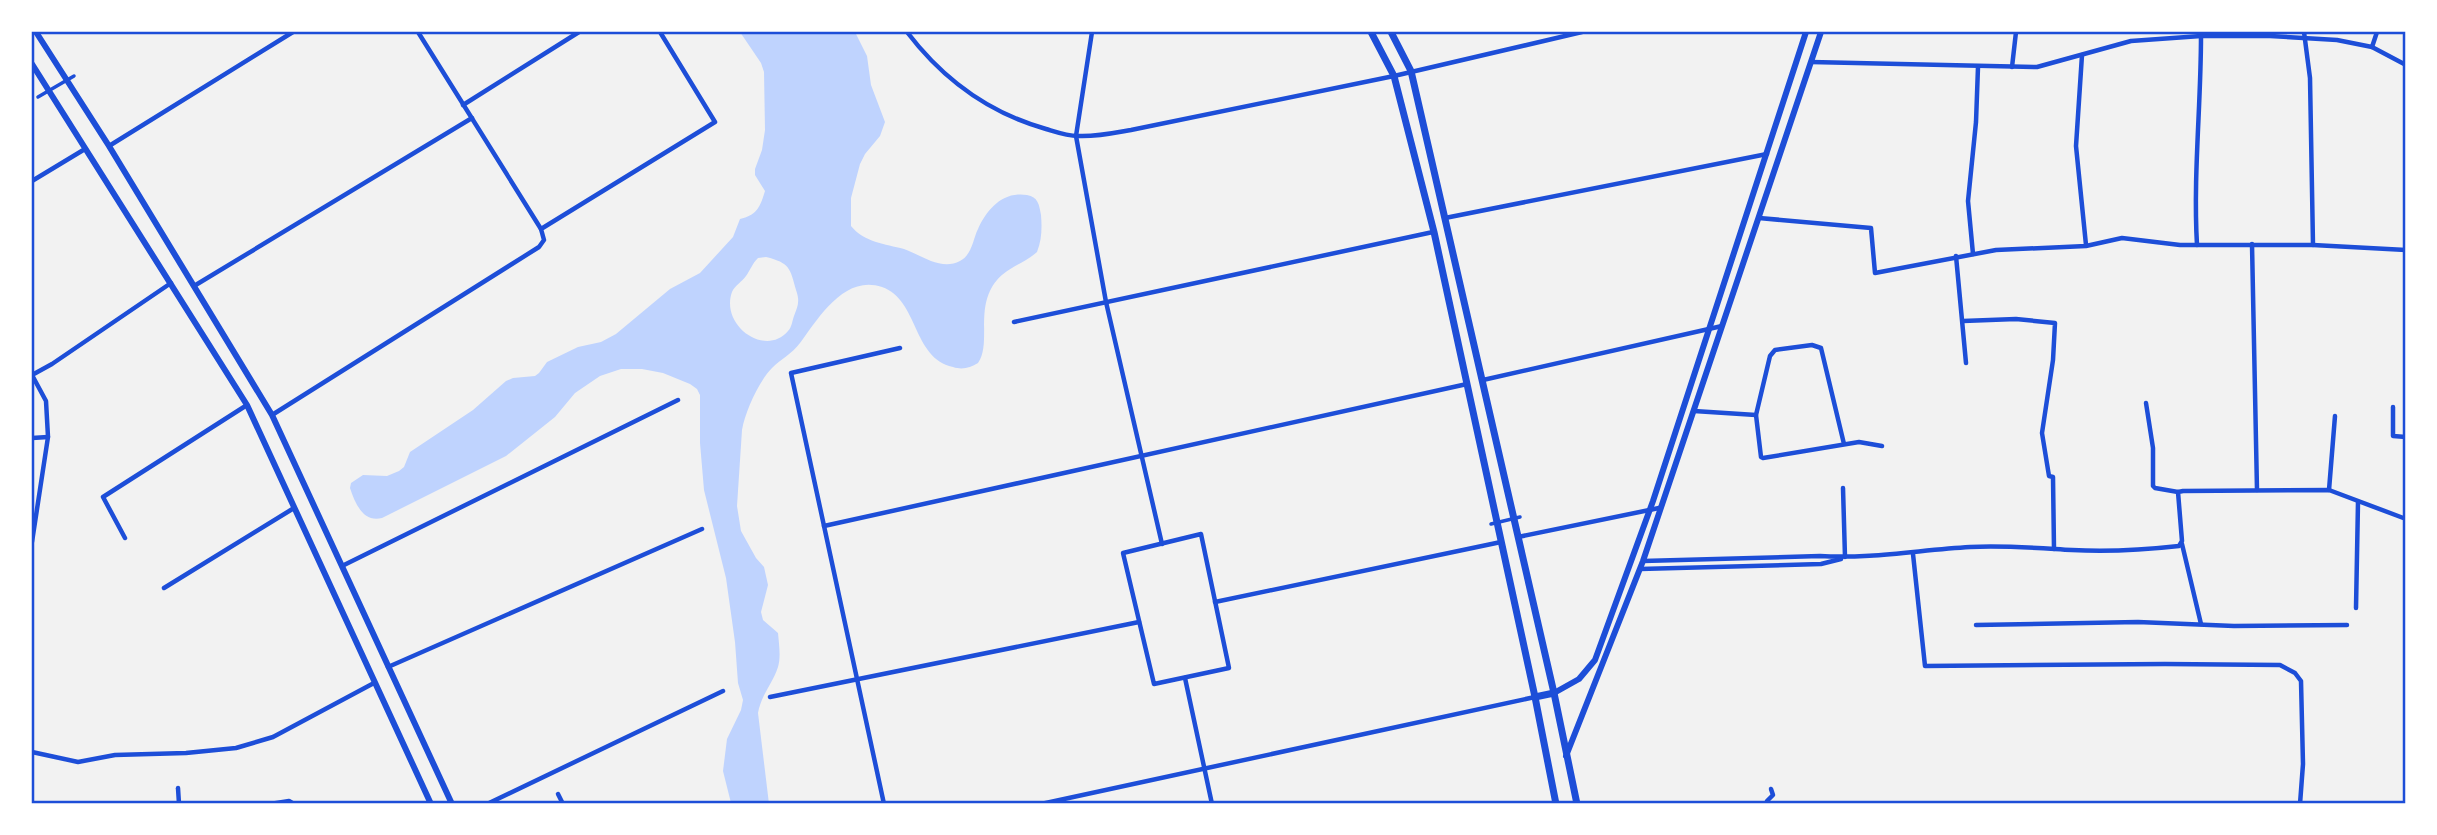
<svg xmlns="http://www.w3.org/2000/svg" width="2437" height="835" viewBox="0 0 2437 835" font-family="Montserrat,sans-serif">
<rect width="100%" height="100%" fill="#f2f2f2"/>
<!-- water -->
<path fill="#bfd3fe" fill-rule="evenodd" d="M740 32H855L867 56 871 85 885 122 880 136 865 154 860 164 851 198V226C864 242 885 244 904 249 921 255 941 271 960 261 972 255 973 239 978 229 987 209 1003 191 1027 195 1038 197 1039 204 1041 215 1042 227 1042 240 1037 252 1025 263 1008 267 997 280 974 307 992 343 978 363 970 368 962 370 953 367 912 358 919 300 882 287 844 274 818 319 800 343 792 354 781 359 772 368 759 381 745 412 742 430L737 506 741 531 756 558 764 567 768 585 761 612 763 620 778 633C779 644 781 657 778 667 773 683 761 695 758 713L769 804 731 803 723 771 727 739 741 710 743 700 738 683 735 642 726 578 704 490 700 443V395L697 389 690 384 663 373 642 369H621L600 376 575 393 555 417 506 456 382 518C363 523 355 503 350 488L351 483 363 475 387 476 399 471 404 467 410 452 473 410 506 381 513 378 535 376 539 373 547 362 578 347 601 342 616 334 670 289 700 273 733 237 740 219C757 215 760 207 765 191L755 175V169L762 150 765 130 764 72 761 63ZM766 257C790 263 790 268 796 290 800 301 798 306 794 316 792 321 792 327 788 331 765 358 720 325 732 292 735 285 742 282 746 276 751 269 752 264 758 258Z"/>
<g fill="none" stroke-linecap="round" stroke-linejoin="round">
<!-- pedestrian -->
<g stroke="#1d4ed8" stroke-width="3.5">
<path d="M38 97 74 76"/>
<path d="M1491 524 1520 517"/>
</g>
<!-- minor -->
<g stroke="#1d4ed8" stroke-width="4.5">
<path d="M418 32 541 229"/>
<path d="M907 32C942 78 989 113 1046 129 1056 132 1067 136 1078 136 1096 137 1114 133 1131 130L1394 76 1582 32"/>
<path d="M1092 32 1076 136 1106 302 1162 544"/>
<path d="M2304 32 2310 78 2313 245"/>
<path d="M2372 47 2406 65"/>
<path d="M2082 55 2076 146 2086 245"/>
<path d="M1811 62 2037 67 2131 41 2201 36H2270L2337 40 2372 47 2377 32"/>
<path d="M2012 67 2016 32"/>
<path d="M463 105 579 32"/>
<path d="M109 146 293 32"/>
<path d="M32 181 85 149"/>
<path d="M1445 218 1767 154"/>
<path d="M1759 218 1871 228 1875 273 1996 250 2086 246 2122 238 2180 245H2313L2406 250"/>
<path d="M2252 244 2257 490"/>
<path d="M2197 245C2193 176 2201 106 2201 36"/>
<path d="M1973 254 1968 201 1976 122 1978 67"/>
<path d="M1956 256 1966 363"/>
<path d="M194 286 472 118"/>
<path d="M1963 321 2016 319 2055 323 2053 360 2042 433 2049 476 2053 477 2054 549"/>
<path d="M1014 322 1433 232"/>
<path d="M1483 380 1722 326"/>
<path d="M2146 403 2153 448V486L2155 488 2178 492"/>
<path d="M2393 407V436L2406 437"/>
<path d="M1694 411 1756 415"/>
<path d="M272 415 539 247 544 240 541 229 715 122 660 32"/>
<path d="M32 438 48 437"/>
<path d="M1844 444 1821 348 1812 345 1775 350 1770 356 1756 415 1761 457 1763 458 1859 442 1882 446"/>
<path d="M1843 488 1845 557"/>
<path d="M2329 490 2335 416"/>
<path d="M824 526 1467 384"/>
<path d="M1201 534 1229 668 1154 684 1123 553Z"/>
<path d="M1518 537 1659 508"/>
<path d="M125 538 103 497 247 405"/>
<path d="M32 542 48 437 46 401 32 375 52 364 171 283"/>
<path d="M2182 544 2201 624"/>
<path d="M1913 554 1925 666 2165 664 2280 665 2295 673 2301 681 2303 764 2300 804"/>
<path d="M1643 561 1820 556C1870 559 1919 550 1970 547 2004 545 2038 548 2072 550 2108 552 2143 550 2179 546L2182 541 2178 492 2183 491 2329 490 2406 519"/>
<path d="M342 566 678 400"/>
<path d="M1640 569 1821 564 1841 559"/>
<path d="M164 588 294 508"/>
<path d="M1215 602 1501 542"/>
<path d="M2356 608 2358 502"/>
<path d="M1976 625 2138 622 2234 626 2347 625"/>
<path d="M388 667 702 529"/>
<path d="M1185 678 1212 804"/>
<path d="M770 697 1139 622"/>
<path d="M32 752 78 762 115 755 186 753 236 748 273 737 374 683"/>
<path d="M178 788 179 804"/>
<path d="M558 794 563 804"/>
<path d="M270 804 289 801 294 804"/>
<path d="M487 804 723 691"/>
<path d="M884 804 791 373 900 348"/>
<path d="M1041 804 1535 697"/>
<path d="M1768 804 1767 801 1773 795 1771 789"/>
</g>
<!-- secondary -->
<g stroke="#1d4ed8" stroke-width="6">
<path d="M36 32 109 146 272 415 452 804"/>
<path d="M32 64 247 405 431 804"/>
<path d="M1554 693 1579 679 1595 660 1653 501 1806 32"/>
<path d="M1566 756 1643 561 1821 32"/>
</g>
<!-- trunk -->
<g stroke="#1d4ed8" stroke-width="7">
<path d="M1371 32 1394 76 1434 232 1535 697 1556 804"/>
<path d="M1391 32 1411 71 1554 693 1577 804"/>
<path d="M1535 697 1554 693"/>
</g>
</g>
<!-- border -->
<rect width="2437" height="835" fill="none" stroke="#ffffff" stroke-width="66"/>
<rect x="33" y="33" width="2371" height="769" fill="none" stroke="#1d4ed8" stroke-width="2.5"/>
</svg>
